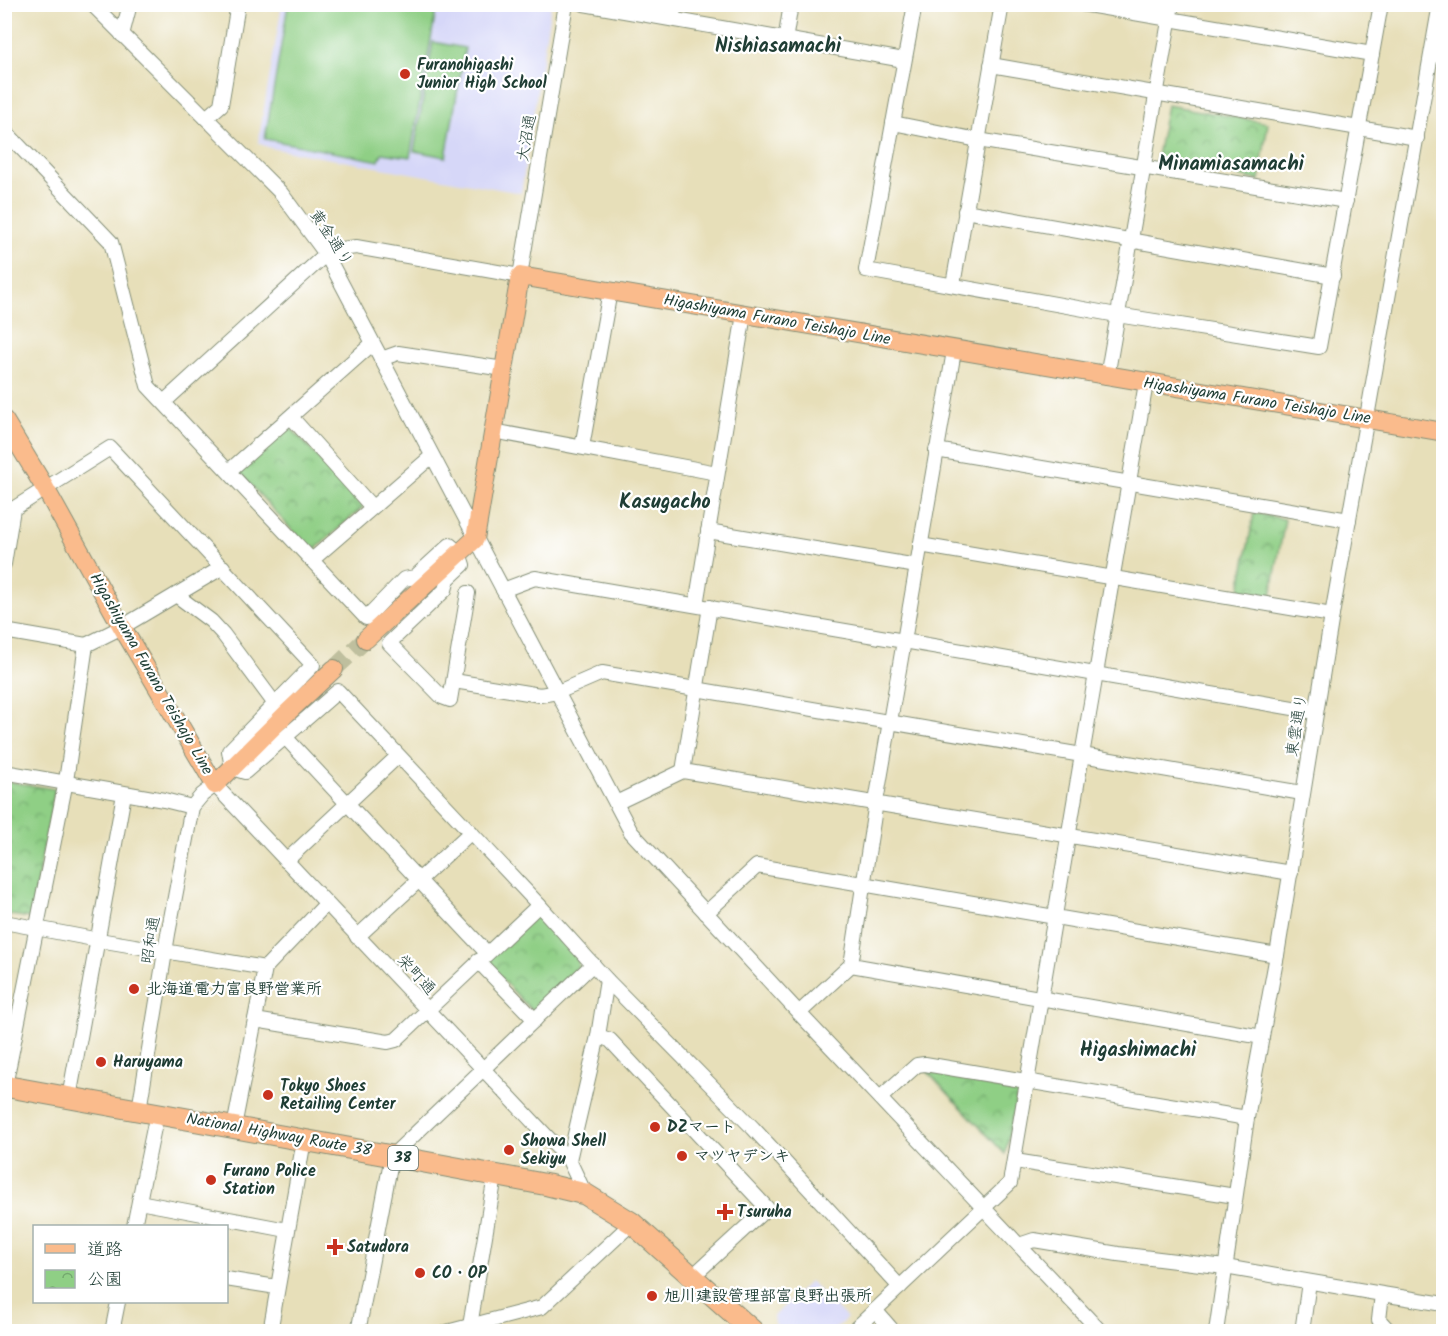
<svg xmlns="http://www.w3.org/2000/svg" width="1448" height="1336" viewBox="0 0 1448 1336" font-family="Kalam,'Klee One',sans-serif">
<defs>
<pattern id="park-crowns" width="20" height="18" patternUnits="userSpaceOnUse" patternTransform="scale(1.5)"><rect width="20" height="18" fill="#8fcf85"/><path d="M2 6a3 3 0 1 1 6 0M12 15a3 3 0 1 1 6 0" fill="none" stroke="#74a96e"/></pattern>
</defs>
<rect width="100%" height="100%" fill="#fff"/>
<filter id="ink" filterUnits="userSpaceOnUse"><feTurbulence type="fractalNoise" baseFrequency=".0167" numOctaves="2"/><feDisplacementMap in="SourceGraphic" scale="12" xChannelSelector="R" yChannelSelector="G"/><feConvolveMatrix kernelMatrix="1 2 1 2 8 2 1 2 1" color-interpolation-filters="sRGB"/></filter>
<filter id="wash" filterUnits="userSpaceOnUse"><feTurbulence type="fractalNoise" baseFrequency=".008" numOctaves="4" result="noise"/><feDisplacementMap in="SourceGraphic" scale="24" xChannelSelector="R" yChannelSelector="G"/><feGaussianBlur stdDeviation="1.35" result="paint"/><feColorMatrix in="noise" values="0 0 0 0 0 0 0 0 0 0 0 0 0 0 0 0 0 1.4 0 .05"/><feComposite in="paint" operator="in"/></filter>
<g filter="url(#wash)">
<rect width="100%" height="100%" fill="#e7dfb9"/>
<!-- built -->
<g fill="#d6d7f8">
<path d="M282 5H551L521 193 270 148 258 143Z"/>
<path d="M810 1281 847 1318 833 1331H783L775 1324 774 1316Z"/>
</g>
<!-- park -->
<g fill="url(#park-crowns)" stroke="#57865c" stroke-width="1.5">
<path d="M1167 105 1268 123 1259 180 1156 161Z"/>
<path d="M288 425 363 507 312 552 238 471Z"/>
<path d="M1254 513 1285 519 1271 596 1240 590Z"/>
<path d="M4 781 55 789 30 918 5 914Z"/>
<path d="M539 912 578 954V967L533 1012 485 961Z"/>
<path d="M927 1071 1013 1085 1018 1092 1005 1154Z"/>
</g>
<!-- pitch -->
<g fill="#8fcf85" stroke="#57865c" stroke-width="1.5">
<path d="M288 5H437L410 157 382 153 379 161 265 139Z"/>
<path d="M433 42 465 48 446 157 414 151Z"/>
</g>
</g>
<g filter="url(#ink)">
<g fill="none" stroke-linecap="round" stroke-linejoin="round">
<!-- major-tunnel -->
<path stroke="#bfbf9e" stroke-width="18" stroke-dasharray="18 9" stroke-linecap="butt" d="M334 669 366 639"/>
<!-- minor casing -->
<g stroke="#838e76" stroke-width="16">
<g id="minor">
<path d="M92 4 281 193 326 254 631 832 799 1013 1101 1332"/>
<path d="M584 4 904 60"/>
<path d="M915 4 866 270 1117 315 1319 347 1381 4"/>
<path d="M1082 4 1372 54"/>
<path d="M672 19 675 4"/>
<path d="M122 35 130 4"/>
<path d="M785 41 791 4"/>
<path d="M991 65 1417 138"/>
<path d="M206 118 221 105 238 4"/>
<path d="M893 123 978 140 1346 201"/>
<path d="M4 130 111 242 148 386 366 618 404 579 415 577 450 545 459 553 463 565 448 579 445 590 389 643 442 697 450 700 468 593"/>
<path d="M965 211 1333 276"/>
<path d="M953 285 1002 4"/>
<path d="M954 351 904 641 1316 712"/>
<path d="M381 359 398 353 504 369"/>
<path d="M1107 377 1172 4"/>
<path d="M1146 383 1082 755 1302 793"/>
<path d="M164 402 326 254 342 249 356 247 520 276 566 4"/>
<path d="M291 417 372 507"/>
<path d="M493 431 717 473"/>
<path d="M582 447 610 291"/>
<path d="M936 450 1349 520"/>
<path d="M229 471 372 344"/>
<path d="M708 531 917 566"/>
<path d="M920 545 1332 615"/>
<path d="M312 560 432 456"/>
<path d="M4 564 13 509 110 448 313 665 229 751 232 768 245 772 338 691 539 905 607 980 753 1128 900 1287"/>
<path d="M503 590 535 578 904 641 876 802 851 965 799 1013"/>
<path d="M176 595 211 621 223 634 275 704"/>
<path d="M696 605 744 314"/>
<path d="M4 631 86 645"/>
<path d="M454 681 540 695 558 692 602 673 1082 755 1010 1183 852 1332"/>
<path d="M286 738 487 953"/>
<path d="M683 771 710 607"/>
<path d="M4 772 164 800 192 807"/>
<path d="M616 803 683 771 1291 873"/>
<path d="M286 861 398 756"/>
<path d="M706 913 757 866 1277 955"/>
<path d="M4 922 99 940 265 968"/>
<path d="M357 937 471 832"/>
<path d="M478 961 535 1020"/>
<path d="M851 965 1262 1037"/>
<path d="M255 1020 388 1042 396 1040 539 905"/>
<path d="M598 1036 610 1040 767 1208 693 1276"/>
<path d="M5 1086 66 781 86 645 122 627 223 567"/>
<path d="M69 1098 124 794"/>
<path d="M880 1098 917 1065 925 1064 1247 1118"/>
<path d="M139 1110 168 934 192 807 202 795 215 785 569 1160 585 1194"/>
<path d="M234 1127 265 968 326 904"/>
<path d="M569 1160 598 1036 607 980"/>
<path d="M1015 1161 1235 1196"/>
<path d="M139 1202 287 1230"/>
<path d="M134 1226 157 1113"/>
<path d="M1019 1245 1034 1240 1118 1254 1225 1267 1382 1294 1379 1320 1390 1332"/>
<path d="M226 1279 277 1287"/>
<path d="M1382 1294 1444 1304"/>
<path d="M875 1310 894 1332"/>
<path d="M112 1332 118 1302"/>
<path d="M270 1332 304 1140"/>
<path d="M358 1332 392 1156 593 964"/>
<path d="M447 1332 542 1307 632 1223"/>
<path d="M469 1332 495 1176"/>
<path d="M1216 1332 1247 1118 1277 955 1332 615 1440 4"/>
<path d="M1302 1332 1309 1282"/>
</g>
</g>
<!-- major casing -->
<g stroke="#838e76" stroke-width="20">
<g id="major">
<path d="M4 420 45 488 122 627 215 785 288 712 334 669"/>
<path d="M366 639 475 539 520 276 1444 432"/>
</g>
</g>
<!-- highway casing -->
<g stroke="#838e76" stroke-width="23">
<path id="highway" d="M4 1086 392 1156 548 1185 585 1194 632 1223 754 1332"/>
</g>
<!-- minor -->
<use href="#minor" stroke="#fff" stroke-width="14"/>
<!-- major -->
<use href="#major" stroke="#fabb8c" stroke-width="18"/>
<!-- highway -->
<use href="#highway" stroke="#fabb8c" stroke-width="21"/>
</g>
</g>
<!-- markers -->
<g fill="#c8321e" stroke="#fff" stroke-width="2">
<circle cx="405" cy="74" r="6"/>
<circle cx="134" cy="989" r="6"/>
<circle cx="101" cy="1062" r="6"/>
<circle cx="268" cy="1095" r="6"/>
<circle cx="655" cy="1127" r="6"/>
<circle cx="509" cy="1150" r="6"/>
<circle cx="682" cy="1156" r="6"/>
<circle cx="211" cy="1180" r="6"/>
<path d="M722 1203h6v6h6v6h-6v6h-6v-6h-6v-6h6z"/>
<path d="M332 1238h6v6h6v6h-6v6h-6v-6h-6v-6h6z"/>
<circle cx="420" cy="1273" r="6"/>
<circle cx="652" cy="1296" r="6"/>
</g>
<g text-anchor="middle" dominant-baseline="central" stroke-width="4.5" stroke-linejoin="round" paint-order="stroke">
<!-- shield labels -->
<rect fill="#fff" stroke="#627771" stroke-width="1.5" x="388" y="1146" width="30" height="24" rx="4.5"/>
<g font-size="15" font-weight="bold" fill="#1f3d34">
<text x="403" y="1158">38</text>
</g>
<!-- poi labels -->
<g font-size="16" font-weight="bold" fill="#1f3d34" stroke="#fff" text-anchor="start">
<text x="417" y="65">Furanohigashi<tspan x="417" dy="18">Junior High School</tspan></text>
<text x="146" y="989">北海道電力富良野営業所</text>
<text x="113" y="1062">Haruyama</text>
<text x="280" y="1086">Tokyo Shoes<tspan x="280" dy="18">Retailing Center</tspan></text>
<text x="667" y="1127">DZマート</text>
<text x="521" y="1141">Showa Shell<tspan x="521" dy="18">Sekiyu</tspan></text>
<text x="694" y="1156">マツヤデンキ</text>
<text x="223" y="1171">Furano Police<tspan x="223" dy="18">Station</tspan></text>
<text x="737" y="1212">Tsuruha</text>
<text x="347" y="1247">Satudora</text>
<text x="432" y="1273">CO・OP</text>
<text x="664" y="1296">旭川建設管理部富良野出張所</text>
</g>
<!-- street labels -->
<g font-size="16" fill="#1f3d34" stroke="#fff">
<text transform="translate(527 138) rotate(-80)">大沼通</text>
<text transform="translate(331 238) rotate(57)">黄金通り</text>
<text transform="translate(777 320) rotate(10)">Higashiyama Furano Teishajo Line</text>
<text transform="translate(1257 401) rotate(9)">Higashiyama Furano Teishajo Line</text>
<text transform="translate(151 674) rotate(60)">Higashiyama Furano Teishajo Line</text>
<text transform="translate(1297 725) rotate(-81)">東雲通り</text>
<text transform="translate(151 940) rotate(-81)">昭和通</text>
<text transform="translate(416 975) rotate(47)">栄町通</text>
<text transform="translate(279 1135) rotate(10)">National Highway Route 38</text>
</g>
<!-- quarter labels -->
<g font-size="20" font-weight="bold" fill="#1f3d34" stroke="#fff">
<text x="778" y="47">Nishiasamachi</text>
<text x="1231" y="165">Minamiasamachi</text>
<text x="665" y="503">Kasugacho</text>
<text x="1138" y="1051">Higashimachi</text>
</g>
</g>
<!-- margin -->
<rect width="1448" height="1336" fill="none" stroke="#fff" stroke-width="24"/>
<!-- legend -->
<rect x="33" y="1225" width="195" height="78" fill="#ffffff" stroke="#a5b1ae" stroke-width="1.5"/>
<rect x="45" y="1244" width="30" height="9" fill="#fabb8c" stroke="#a5b1ae" stroke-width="1.5"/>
<text x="87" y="1255" font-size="18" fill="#1f3d34">道路</text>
<rect x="45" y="1270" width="30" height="18" fill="url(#park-crowns)" stroke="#a5b1ae" stroke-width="1.5"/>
<text x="87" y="1285" font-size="18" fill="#1f3d34">公園</text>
</svg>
